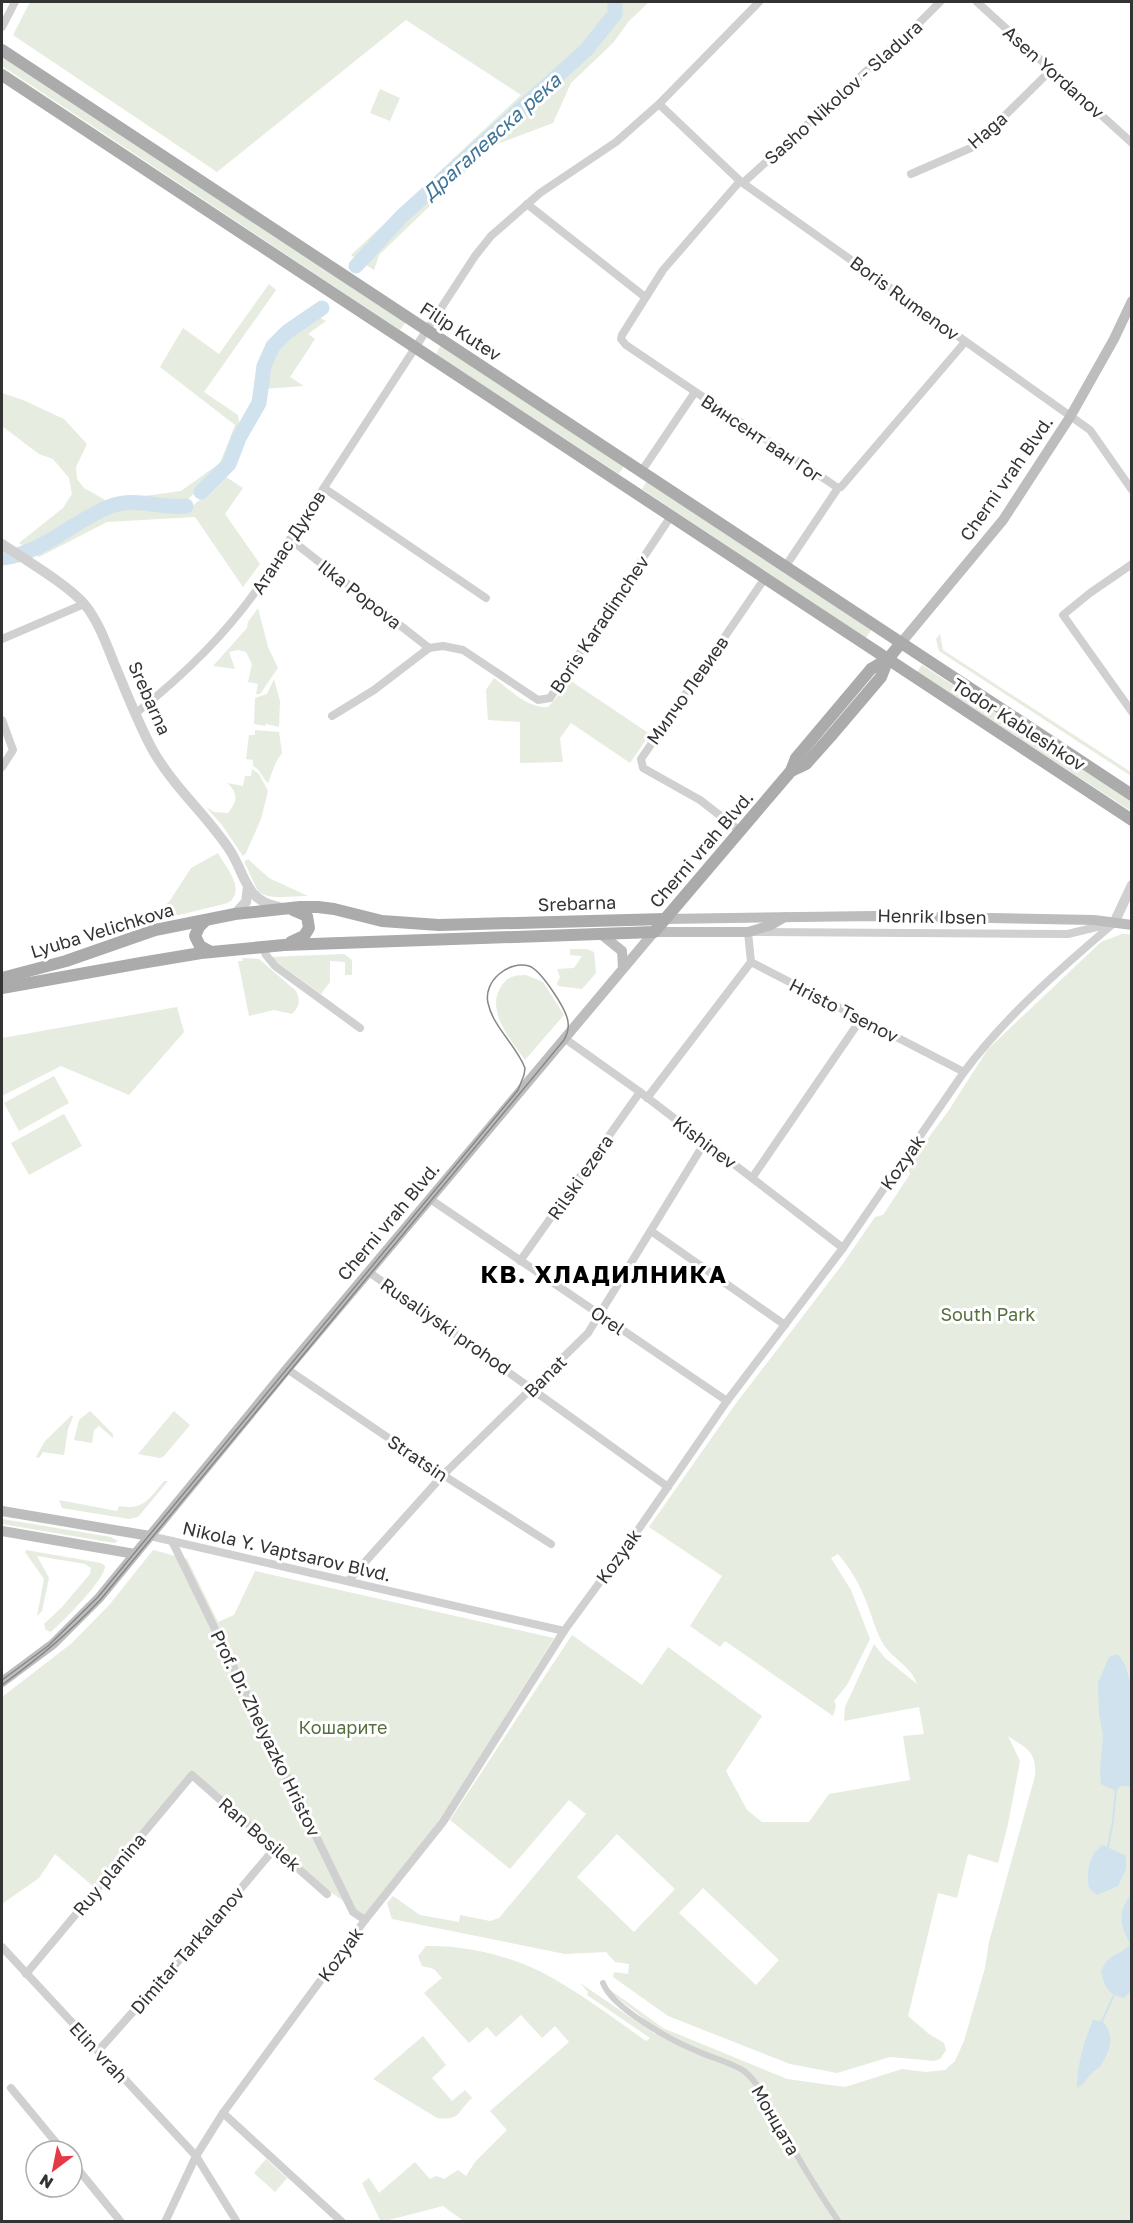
<svg xmlns="http://www.w3.org/2000/svg" width="1133" height="2223" viewBox="0 0 1133 2223" font-family="'Golos Text',sans-serif">
<rect width="100%" height="100%" fill="#fff"/>
<!-- green -->
<g fill="#e6ecdf" fill-rule="evenodd">
<path d="M30 2H649L629 21 613 43 571 83 553 123 492 146 379 255 374 270 351 255 521 95 406 20 217 172 13 35Z"/>
<path d="M2 54 406 322 400 330 2 66Z"/>
<path d="M380 89 400 98 390 121 370 113Z"/>
<path d="M269 284 276 290 204 392 238 415 240 428 226 465 184 503 172 505 135 499 115 502 92 511 26 548 19 543 63 508 72 494 69 478 53 459 39 454 2 426V393L23 400 64 419 87 444 76 467 77 479 84 488 107 501 181 491 220 463 235 425 160 367 183 328 219 354Z"/>
<path d="M317 316 326 321 308 334 315 339 290 377 304 386 264 389C265 348 286 336 317 316Z"/>
<path d="M441 345 624 466 619 474 436 354Z"/>
<path d="M226 477 243 488 225 514 260 564 243 587 195 517 107 522 39 557 32 552 110 511 132 507 176 513 188 510Z"/>
<path d="M647 481 871 630 866 638 642 489Z"/>
<path d="M258 608 268 647 278 668 260 694H256L258 684 248 682 252 664 246 652 238 650 229 652 235 669 213 666 247 628 248 622Z"/>
<path d="M940 634 943 650 1131 772V776L939 651 936 639Z"/>
<path d="M922 665 1131 801V811L917 672Z"/>
<path d="M494 678C509 689 528 709 548 707L571 681 650 734 630 763 571 723 560 738 563 762 520 763V722L488 720 486 690Z"/>
<path d="M274 679 280 701 279 727 266 724 265 726 254 724 255 698 267 694Z"/>
<path d="M255 730 279 732 282 753 276 762 268 783C262 778 261 770 253 766V760L246 759 249 735H255Z"/>
<path d="M252 769 259 774 268 791 261 819 246 853 243 856 222 825 206 807 214 812 228 813C237 802 239 793 227 783L243 786 245 776H251Z"/>
<path d="M218 853C226 868 247 890 228 903L142 924 169 902 191 868Z"/>
<path d="M248 859 269 878 308 896C294 895 265 902 257 889 252 880 249 870 244 862Z"/>
<path d="M1122 934H1131V2221L465 2222 443 2206 381 2222 362 2183 369 2178 379 2193 415 2162 430 2179 436 2176 444 2179 458 2170 466 2176 475 2162 507 2130 490 2111 569 2042 555 2026 542 2038 521 2015 496 2037 487 2027 469 2043 424 1993 442 1978 434 1969 422 1966 418 1956 426 1946C468 1945 517 1957 554 1979 586 1997 616 2020 646 2041L650 2038 587 1995 588 1992 580 1983 655 2034 660 2031 611 1993 609 1989 663 2028 787 2079 845 2087 902 2069 926 2072 945 2070 955 2061 964 2041 985 1968 989 1942 1035 1776C1037 1751 1026 1748 1008 1736L1020 1761 1008 1824 998 1863 968 1854 957 1898 938 1893 908 2016 929 2034 944 2043 946 2050 940 2059 934 2061 890 2057 837 2073 790 2064 668 2016 613 1977 614 1972 628 1974 629 1964 615 1962 606 1952 565 1954 392 1919 387 1903 393 1896 420 1915 459 1922 460 1915 490 1921 499 1918 586 1814 569 1800 510 1869 450 1820 572 1635 642 1685 668 1647 762 1716 726 1771 747 1810 762 1822H809L829 1794 910 1780 903 1736 924 1734 919 1707 844 1721 845 1707 874 1644 885 1658 917 1684C912 1667 891 1658 882 1642 874 1627 870 1609 863 1594 857 1579 848 1566 838 1554L831 1558 851 1590 870 1639 847 1685 834 1701 836 1706 833 1716 725 1641 720 1647 690 1626 722 1576 649 1527 734 1406 842 1265 875 1217 883 1215 910 1174 907 1166 947 1113 988 1049 1101 942ZM617 1834 675 1889 634 1932 577 1877ZM703 1888 779 1960 756 1985 679 1913Z"/>
<path d="M570 949H587L594 952 596 973 582 989 558 986 557 983 560 977 557 969 574 968 582 956 570 955Z"/>
<path d="M344 954 352 960V975H345V962L330 961V982L321 994 270 957Z"/>
<path d="M242 958 259 959 296 991C301 1001 299 1007 292 1014L274 1010 249 1016 238 961H243Z"/>
<path d="M526 975 543 982 564 1015 525 1060C511 1040 484 1010 502 985 508 976 516 975 526 975Z"/>
<path d="M177 1007 184 1032 129 1095 61 1066 2 1096V1038Z"/>
<path d="M54 1076 69 1103 19 1131 4 1103Z"/>
<path d="M64 1114 82 1146 29 1175 11 1143Z"/>
<path d="M90 1411 113 1434V1438L99 1426 94 1430 92 1443 74 1440 79 1420Z"/>
<path d="M174 1411 190 1425 164 1456 160 1458 138 1454Z"/>
<path d="M72 1415 73 1417 68 1429 64 1455 43 1452 39 1458 36 1457 45 1441Z"/>
<path d="M164 1481H168L138 1517 129 1519 62 1508 59 1500 117 1511 119 1506C143 1511 150 1498 164 1481Z"/>
<path d="M2 1519 111 1537 118 1541 114 1543 2 1524Z"/>
<path d="M26 1550 101 1563 105 1566C105 1580 63 1621 51 1632L46 1630 44 1624 62 1607 90 1574 91 1568 85 1564 37 1556 49 1578 42 1611 37 1616 44 1579 25 1552Z"/>
<path d="M153 1550 187 1559 218 1622 234 1615 255 1571 554 1638 441 1819 364 1915 329 1891 193 1772 94 1887 55 1854 39 1878 2 1904V1697L72 1643 110 1604Z"/>
<path d="M423 2036 446 2065 432 2078 452 2101 465 2090 472 2098C457 2111 462 2121 437 2118L373 2079Z"/>
<path d="M266 2159 287 2178 275 2192 254 2173Z"/>
</g>
<!-- water -->
<g fill="#cfe2ee">
<path d="M1118 1654 1125 1665 1131 1684 1132 1787 1120 1786 1116 1791 1101 1784 1100 1770 1103 1736 1099 1714 1098 1683 1109 1657Z"/>
<path d="M1103 1845 1126 1856V1869L1118 1886 1097 1895 1089 1888C1086 1871 1089 1854 1103 1845Z"/>
<path d="M1131 1894V1991L1124 1998C1108 1994 1105 1988 1101 1972 1110 1950 1119 1958 1130 1944 1120 1923 1117 1914 1131 1894Z"/>
<path d="M1093 2020 1102 2021C1115 2034 1111 2050 1101 2065 1098 2069 1093 2071 1090 2075 1085 2080 1084 2085 1077 2088 1077 2064 1084 2042 1093 2020Z"/>
</g>
<g fill="none" stroke-linecap="round" stroke-linejoin="round">
<!-- stream -->
<g stroke="#cfe2ee" stroke-width="2">
<path d="M1108 1847 1113 1821 1116 1788"/>
<path d="M1102 2021 1114 1995"/>
</g>
<!-- river -->
<g stroke="#cfe2ee" stroke-width="15">
<path d="M356 266 402 216 586 50 615 14V2"/>
<path d="M201 492 229 464 239 438 259 403 264 366 273 346 287 332 322 308"/>
<path d="M2 558C43 554 74 520 111 506 136 497 161 509 186 506"/>
</g>
<!-- pedestrian -->
<path stroke="#d0d0d0" stroke-width="6" d="M603 1983C612 2008 672 2041 697 2051 712 2058 730 2062 744 2071 763 2085 782 2131 795 2152 809 2176 823 2199 839 2222"/>
<!-- minor -->
<g stroke="#d0d0d0" stroke-width="8">
<path d="M977 2 1132 143"/>
<path d="M2 27 15 2"/>
<path d="M659 104 740 181 1090 430 1132 490"/>
<path d="M911 174 973 147 1052 69"/>
<path d="M740 181 663 270 622 335 621 339 626 345 838 488"/>
<path d="M744 182 917 25 940 2"/>
<path d="M527 204 645 297"/>
<path d="M641 472 695 392"/>
<path d="M324 488 486 598"/>
<path d="M290 539 429 648"/>
<path d="M1132 564 1090 593 1063 615 1132 712"/>
<path d="M785 567 838 488 841 487 965 342"/>
<path d="M2 639 84 604"/>
<path d="M135 714C185 674 229 632 265 578L475 256 491 236 540 193 616 142 659 104 759 2"/>
<path d="M332 716 374 690 429 648 443 646 463 650 538 700 550 698 671 516"/>
<path d="M2 720 13 750 2 767"/>
<path d="M740 831 700 800 643 768 641 759 765 578"/>
<path d="M263 947 266 955 275 966 360 1028"/>
<path d="M751 962 748 932 1068 934 1109 924"/>
<path d="M751 962 964 1072"/>
<path d="M564 1038 640 1092 843 1248"/>
<path d="M647 1098 751 962"/>
<path d="M752 1178 861 1019"/>
<path d="M430 1199 727 1401"/>
<path d="M651 1231 785 1325"/>
<path d="M520 1261 640 1092"/>
<path d="M369 1272 668 1487"/>
<path d="M287 1369 443 1475 551 1544"/>
<path d="M150 1536 564 1631"/>
<path d="M172 1541 353 1912 365 1920"/>
<path d="M348 1581 443 1475 588 1333 705 1142"/>
<path d="M2 1947 196 2156 237 2222"/>
<path d="M26 1974 192 1775 327 1894"/>
<path d="M98 2051 198 1939 275 1848"/>
<path d="M11 2088 63 2151"/>
<path d="M223 2113 342 2222"/>
<path d="M72 2162 121 2222"/>
<path d="M165 2222 196 2156 223 2113 365 1920 443 1822 564 1631 638 1530 727 1401 843 1248 964 1072C1006 1016 1061 968 1114 923"/>
</g>
<!-- tertiary -->
<g stroke="#d0d0d0" stroke-width="10">
<path d="M2 544C24 559 70 586 86 606 99 623 106 643 114 663 126 692 137 720 151 747 172 786 207 815 231 852 246 877 246 901 279 907"/>
<path d="M235 914 246 902 248 887"/>
<path d="M1114 923 1132 885"/>
</g>
<!-- secondary -->
<g stroke="#bdbdbd" stroke-width="10">
<path d="M901 643 1003 520 1070 417 1114 339 1132 301"/>
<path d="M665 919 874 916 1094 920 1132 925"/>
<path d="M601 934 622 951 623 968"/>
<path d="M2 1511 150 1536"/>
<path d="M2 1531 135 1554"/>
<path d="M2 1682 53 1644 99 1598 287 1369 654 932H748L771 925 785 917"/>
</g>
<!-- primary -->
<g stroke="#ababab" stroke-width="12">
<path d="M2 50 1132 795"/>
<path d="M2 75 1132 820"/>
<path d="M791 771 806 764 830 737 881 677 888 659"/>
<path d="M206 920 199 927 195 936 200 946 211 952"/>
<path d="M291 942 304 936 309 928 307 916 293 910"/>
<path d="M2 978 66 961 155 930 235 914 300 907H318L334 909 382 921 439 925 665 919"/>
<path d="M2 988 141 963 201 953 284 945 654 932 791 771 796 758 871 669 888 659 901 643"/>
</g>
<!-- tram -->
<path stroke="#888" stroke-width="1.5" d="M2 1680 48 1646 98 1597 518 1090 524 1075 525 1068C516 1045 493 1027 488 1003 483 981 509 960 529 966 541 970 567 1010 568 1022 569 1029 567 1035 564 1040L101 1599C68 1634 40 1657 2 1685"/>
</g>
<g text-anchor="middle" dominant-baseline="central" stroke-width="6" stroke-linejoin="round" paint-order="stroke">
<!-- street labels -->
<g font-size="18" fill="#333" stroke="#fff">
<text transform="translate(1054 72) rotate(42)">Asen Yordanov</text>
<text transform="translate(843 92) rotate(-42)">Sasho Nikolov - Sladura</text>
<text transform="translate(987 130) rotate(-41)">Haga</text>
<text transform="translate(905 298) rotate(36)">Boris Rumenov</text>
<text transform="translate(461 331) rotate(33)">Filip Kutev</text>
<text transform="translate(762 438) rotate(34)">Винсент ван Гог</text>
<text transform="translate(1006 478) rotate(-55)">Cherni vrah Blvd.</text>
<text transform="translate(288 542) rotate(-57)">Атанас Дуков</text>
<text transform="translate(360 594) rotate(38)">Ilka Popova</text>
<text transform="translate(599 624) rotate(-56)">Boris Karadimchev</text>
<text transform="translate(687 690) rotate(-55)">Милчо Левиев</text>
<text transform="translate(150 698) rotate(66)">Srebarna</text>
<text transform="translate(1019 724) rotate(33)">Todor Kableshkov</text>
<text transform="translate(701 849) rotate(-49)">Cherni vrah Blvd.</text>
<text transform="translate(577 903) rotate(-2)">Srebarna</text>
<text transform="translate(932 916) rotate(1)">Henrik Ibsen</text>
<text transform="translate(102 930) rotate(-17)">Lyuba Velichkova</text>
<text transform="translate(844 1010) rotate(27)">Hristo Tsenov</text>
<text transform="translate(705 1142) rotate(37)">Kishinev</text>
<text transform="translate(902 1162) rotate(-55)">Kozyak</text>
<text transform="translate(580 1177) rotate(-55)">Rilski ezera</text>
<text transform="translate(388 1221) rotate(-50)">Cherni vrah Blvd.</text>
<text transform="translate(608 1320) rotate(34)">Orel</text>
<text transform="translate(446 1326) rotate(35)">Rusaliyski prohod</text>
<text transform="translate(545 1376) rotate(-45)">Banat</text>
<text transform="translate(418 1458) rotate(34)">Stratsin</text>
<text transform="translate(287 1551) rotate(13)">Nikola Y. Vaptsarov Blvd.</text>
<text transform="translate(618 1556) rotate(-54)">Kozyak</text>
<text transform="translate(266 1733) rotate(64)">Prof. Dr. Zhelyazko Hristov</text>
<text transform="translate(260 1834) rotate(41)">Ran Bosilek</text>
<text transform="translate(109 1874) rotate(-50)">Ruy planina</text>
<text transform="translate(187 1950) rotate(-49)">Dimitar Tarkalanov</text>
<text transform="translate(340 1954) rotate(-54)">Kozyak</text>
<text transform="translate(99 2052) rotate(47)">Elin vrah</text>
<text transform="translate(776 2120) rotate(60)">Монцата</text>
</g>
<!-- park labels -->
<g font-size="18" fill="#56703f" stroke="#fff">
<text x="988" y="1314">South Park</text>
<text x="343" y="1727">Кошарите</text>
</g>
<!-- water labels -->
<g font-size="20" font-style="italic" fill="#3f7597" stroke="#fff">
<text transform="translate(491 136) rotate(-42)">Драгалевска река</text>
</g>
<!-- district labels -->
<g font-size="24" font-weight="bold" letter-spacing="1.5" fill="#000" stroke="#fff">
<text x="604" y="1273">КВ. ХЛАДИЛНИКА</text>
</g>
</g>
<!-- border -->
<rect width="1133" height="2223" fill="none" stroke="#333333" stroke-width="6"/>
<!-- north arrow -->
<g transform="translate(54 2169) rotate(212)"><circle r="28" fill="#ffffff" stroke="#adadad" stroke-width="1.5"/>
<path d="M0-4.5L10 22L0 15L-10 22Z" fill="#e63946"/>
<text y="-9" font-size="16" font-weight="bold" text-anchor="middle" fill="#333333">N</text>
</g>
</svg>
